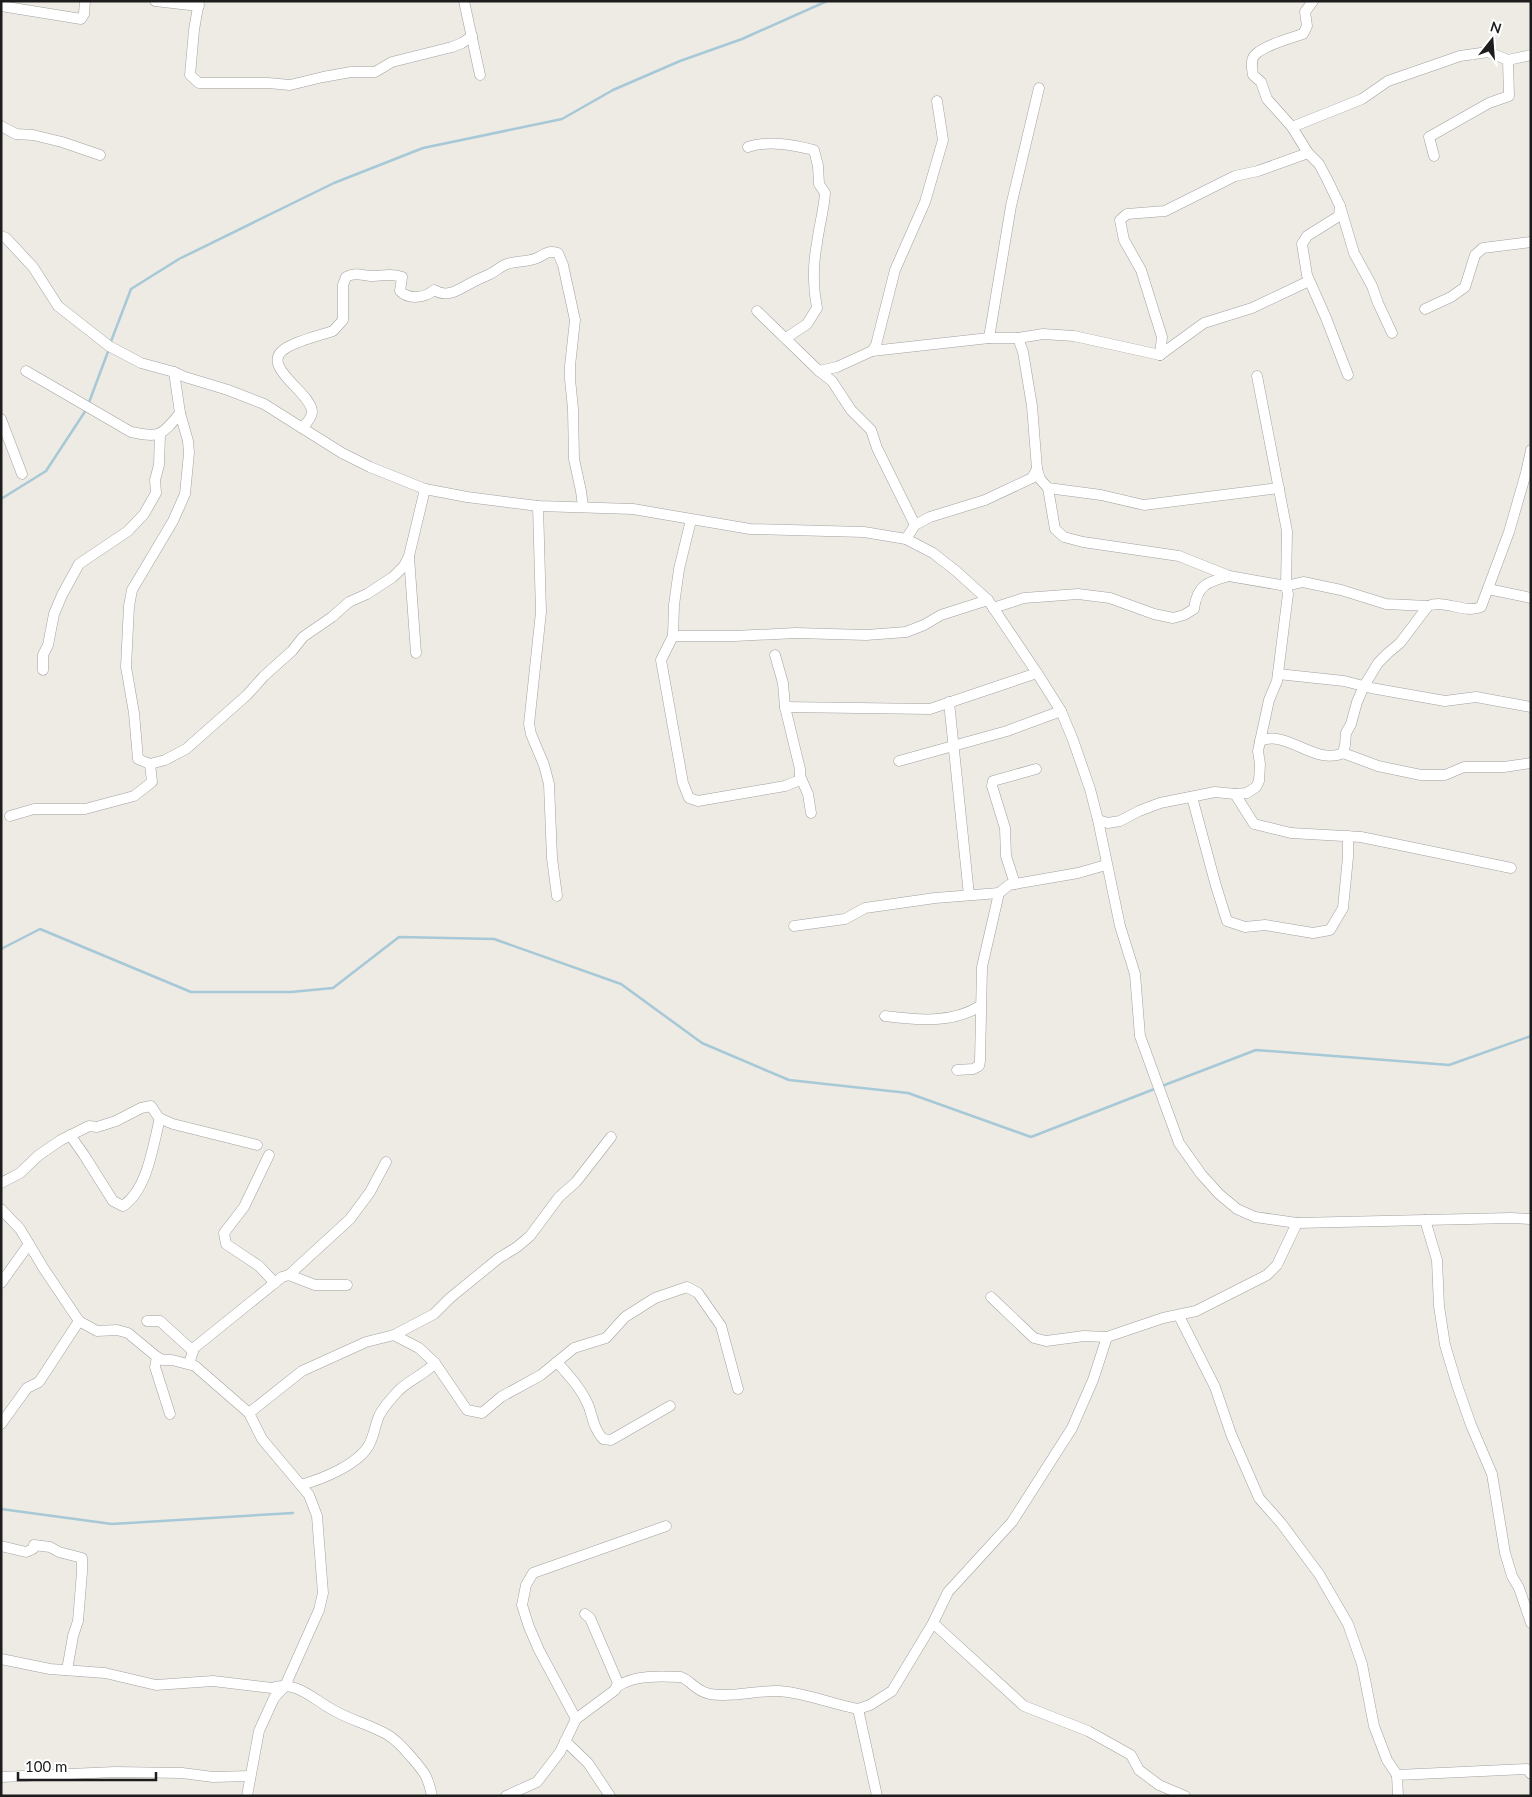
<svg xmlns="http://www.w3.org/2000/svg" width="1532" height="1797" viewBox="0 0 1532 1797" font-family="Lato,sans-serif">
<rect width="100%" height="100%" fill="#edebe3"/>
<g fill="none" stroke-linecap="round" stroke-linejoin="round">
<!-- stream -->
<g stroke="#a7c8d7" stroke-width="2.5">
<path d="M110 344 131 289 179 259 334 183 423 148 562 119 613 90 680 61 742 39 827 1"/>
<path d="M88 405 109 349"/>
<path d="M1 499 46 471 86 410"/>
<path d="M1 949 40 929 191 992H291L333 988 399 937 494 939 621 984 702 1043 789 1080 908 1093 1031 1137 1157 1088"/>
<path d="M1162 1086 1256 1050 1449 1065 1531 1036"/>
<path d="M1 1509 112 1524 293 1513"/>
</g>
<!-- minor casing -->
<g stroke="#a1a1a1" stroke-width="11">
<g id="minor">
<path d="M155 1 199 6"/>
<path d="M199 1 194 30 190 75 199 83H268L290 85 323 77 351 72H375L392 62 452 47 462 43 472 36"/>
<path d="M464 1 480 75"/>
<path d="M1313 1 1305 12 1307 26 1303 34C1291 38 1262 46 1255 55 1250 60 1252 69 1253 75L1261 82 1267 99 1292 127 1308 153 1319 164 1327 179 1340 206 1354 253 1372 286 1378 303 1392 333"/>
<path d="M1 6 81 19 84 14 85 1"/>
<path d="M1 126 16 134 33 135 62 142 100 155"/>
<path d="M1292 127 1362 99 1388 81 1460 56 1488 52 1508 60 1531 55"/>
<path d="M748 147C769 140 793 145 814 150L818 166 819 184 825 193C824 210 819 226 817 243 813 264 813 288 817 308L807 324 786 338"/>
<path d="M1434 156 1429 137 1489 103 1509 96 1508 60"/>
<path d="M1340 206 1339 216 1307 236 1302 244 1307 275 1326 318 1348 375"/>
<path d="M1 236 6 238 33 267 58 306 109 346 141 363 174 372 185 377 228 390 264 404 342 453 370 467 425 489 467 497 538 506 633 509 750 529 864 532 906 539 933 553 956 571 988 600 1037 673 1061 711 1073 740 1090 789 1098 820 1120 926 1135 974 1140 1036 1179 1143 1201 1174 1219 1194 1237 1209 1255 1217 1297 1223 1511 1218 1531 1219"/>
<path d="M1425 309 1451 297 1465 287 1475 255 1483 248 1531 242"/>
<path d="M757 311 819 371 832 381 851 410 871 430 877 448 915 525"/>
<path d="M989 338 1011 206 1039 88"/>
<path d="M872 351 876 345 895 270 925 202 943 140 937 101"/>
<path d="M1160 355 1162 337 1141 270 1124 240 1120 220 1127 214 1165 211 1235 176 1258 171 1308 153"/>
<path d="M1160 355 1204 323 1252 308 1309 281"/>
<path d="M26 371 131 432C159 438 162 436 180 413"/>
<path d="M819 371 837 367 872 351 989 338H1018L1043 334 1074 336 1160 355"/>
<path d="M174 372 180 413 188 441 189 453 185 494 173 521 132 590 129 606 126 667 134 713 138 759 150 764 165 760 186 749 247 695 264 676 292 651 303 637 332 617 349 602 367 594 393 577 404 566 409 556 425 489"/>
<path d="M1 419 22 474"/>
<path d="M302 428C306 424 312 418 312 412 312 392 257 366 286 348 299 340 318 336 333 331L343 320V285L346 277C355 272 361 275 370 276 382 277 388 272 402 277L400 291C409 300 425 298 434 290 449 299 460 288 473 282 478 279 484 277 490 274 496 271 501 266 507 264 516 261 528 262 537 258 546 254 547 250 558 253L563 265 575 320 570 366V379L573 409 574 459 581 491 583 507"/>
<path d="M1037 469 1040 479 1048 488 1101 495 1144 505 1279 488"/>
<path d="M1048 488 1055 529 1064 537 1083 542 1179 556 1229 576 1286 586 1303 582 1341 590 1386 604 1428 606"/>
<path d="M538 506 541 612 529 724 531 734 544 765 549 784 552 858 557 896"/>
<path d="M691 520 679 569 674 605 673 636 661 660 683 783 689 798 698 801 785 786 800 780V776"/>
<path d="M906 539 915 525 930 517 985 500 1032 478 1037 469 1032 406 1023 352 1018 338"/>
<path d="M409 557 416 653"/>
<path d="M1488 589 1531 598"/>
<path d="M993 608 1024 598 1078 594 1110 598 1154 614 1173 618 1184 615 1194 609C1197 585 1207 582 1229 576"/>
<path d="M673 636H735L796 633 866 635 906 632 924 625 941 615 988 600"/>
<path d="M775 655 783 683 785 707 800 769V776L808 794 811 813"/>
<path d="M43 670V655L48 645 54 614 62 595 79 564 128 531 144 514 156 493 155 480 159 465 160 434"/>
<path d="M1278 674 1344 681 1371 688 1445 701 1476 697 1531 707"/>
<path d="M949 702 969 895"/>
<path d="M785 707 930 709 1037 673"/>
<path d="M1260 741C1287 729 1315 766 1343 753L1345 745 1346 733 1351 724 1357 702 1364 686 1378 663 1388 653 1400 643 1428 606C1445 599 1464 614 1481 607L1509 532 1526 473 1531 450"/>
<path d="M1343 753 1378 766 1421 775H1445L1464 767H1504L1531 763"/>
<path d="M899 761 1007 731 1061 711"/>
<path d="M1235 794 1254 824 1291 833 1361 837 1511 868"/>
<path d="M1192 797 1216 886 1227 921 1245 927 1265 925 1313 933 1330 930 1343 908 1348 857V836"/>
<path d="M10 816 34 809H85L134 796 152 782 150 764"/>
<path d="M1098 820 1108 823 1120 821 1139 811 1160 803 1215 792 1235 794 1247 793 1256 787 1259 781 1260 764 1258 751 1269 700 1277 681 1288 594 1286 586 1287 531 1257 376"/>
<path d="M1015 884 1006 856 1005 828 992 786 993 781 1036 769"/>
<path d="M794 926 845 919 865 908 935 898 999 893"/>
<path d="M885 1016C917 1020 952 1024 980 1006"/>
<path d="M957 1070 973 1069 979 1066 980 1061 982 967 999 893 1009 885 1078 873 1106 865"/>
<path d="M70 1135 84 1155 113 1201 123 1206C148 1189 153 1145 160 1118"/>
<path d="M269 1155 244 1207 224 1233 226 1244 259 1266 275 1283"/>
<path d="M1 1183 20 1173 39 1155 61 1140 89 1126 97 1127 116 1121 141 1108 151 1106 159 1118 173 1124 257 1145"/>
<path d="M1 1209 20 1229 44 1269 79 1321 97 1331 117 1330 128 1333 157 1357 163 1360H172L195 1366 249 1413 262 1439 309 1495 317 1516 323 1593 319 1610 285 1686 274 1698 259 1731 247 1796"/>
<path d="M1425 1220 1437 1260 1439 1306 1445 1345 1457 1385 1471 1425 1492 1474 1505 1553 1512 1576 1519 1588 1531 1623"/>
<path d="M289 1275 350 1219 370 1192 386 1162"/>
<path d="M1 1283 29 1244"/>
<path d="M991 1297 1034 1338 1046 1341 1084 1336 1107 1337 1163 1318 1196 1311 1267 1275 1277 1265 1297 1223"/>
<path d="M1179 1316 1215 1387 1231 1434 1259 1498 1281 1523 1319 1574 1348 1624 1362 1664 1374 1726 1387 1760 1397 1775"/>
<path d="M147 1321H160L193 1351"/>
<path d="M157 1357 155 1367 170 1414"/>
<path d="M557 1362C569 1376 582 1389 589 1407 593 1419 594 1429 603 1439L611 1440 670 1406"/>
<path d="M435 1363 467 1410 482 1413 501 1397 541 1375 574 1348 606 1338 625 1317 655 1298 687 1287 698 1293 721 1326 738 1389"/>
<path d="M189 1364 194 1348 282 1277 289 1275 315 1285H347"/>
<path d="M249 1413 302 1371 366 1342 394 1335"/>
<path d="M1 1424 27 1388 39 1382 79 1321"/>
<path d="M301 1485C322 1479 358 1465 369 1445 374 1436 375 1425 379 1416 383 1407 392 1398 398 1391 409 1380 424 1375 435 1363L419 1348 394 1335 434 1314 450 1298 499 1258 517 1247 530 1236 559 1197 576 1182 611 1137"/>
<path d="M1 1546 26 1552 33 1549 34 1545 50 1547 59 1552 82 1558V1572L78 1621 73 1636 67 1670"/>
<path d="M933 1623 1024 1706 1088 1731 1131 1755 1139 1770 1159 1785 1185 1796"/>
<path d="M1 1659 50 1669 105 1673 156 1685 213 1681 272 1688C294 1680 311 1697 328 1707 346 1719 369 1724 388 1735 398 1741 405 1750 413 1759 425 1773 428 1777 432 1796"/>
<path d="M618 1686C635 1675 660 1676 681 1677 693 1682 695 1691 710 1694 734 1698 756 1690 779 1691 806 1693 832 1704 858 1709L870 1705 892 1691 933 1623 948 1592 1012 1522 1072 1428 1093 1380 1107 1337"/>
<path d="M858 1709 877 1796"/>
<path d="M576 1719 539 1650 529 1627 522 1605 526 1585 533 1573 666 1526"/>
<path d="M565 1741 588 1763 610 1796"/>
<path d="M1 1777 115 1772 182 1773 213 1777 250 1776"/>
<path d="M506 1796 537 1782 560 1752 576 1719 615 1690 618 1683 590 1618 585 1614"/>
<path d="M1398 1796 1397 1775 1527 1769 1531 1774"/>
</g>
</g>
<!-- minor -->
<use href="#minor" stroke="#fff" stroke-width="10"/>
</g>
<!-- border -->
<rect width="1532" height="1797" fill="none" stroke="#1d1d1d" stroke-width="5"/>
<!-- north arrow -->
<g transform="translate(1492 40) rotate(17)" stroke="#ffffff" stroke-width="4" paint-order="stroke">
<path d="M0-4L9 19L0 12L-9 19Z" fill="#1d1d1d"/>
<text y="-8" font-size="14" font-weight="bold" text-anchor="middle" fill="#1d1d1d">N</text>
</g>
<!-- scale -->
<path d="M18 1772v8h138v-8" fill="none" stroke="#1d1d1d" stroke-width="2.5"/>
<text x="25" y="1772" font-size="15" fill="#1d1d1d" stroke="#ffffff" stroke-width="4" paint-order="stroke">100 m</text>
</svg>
